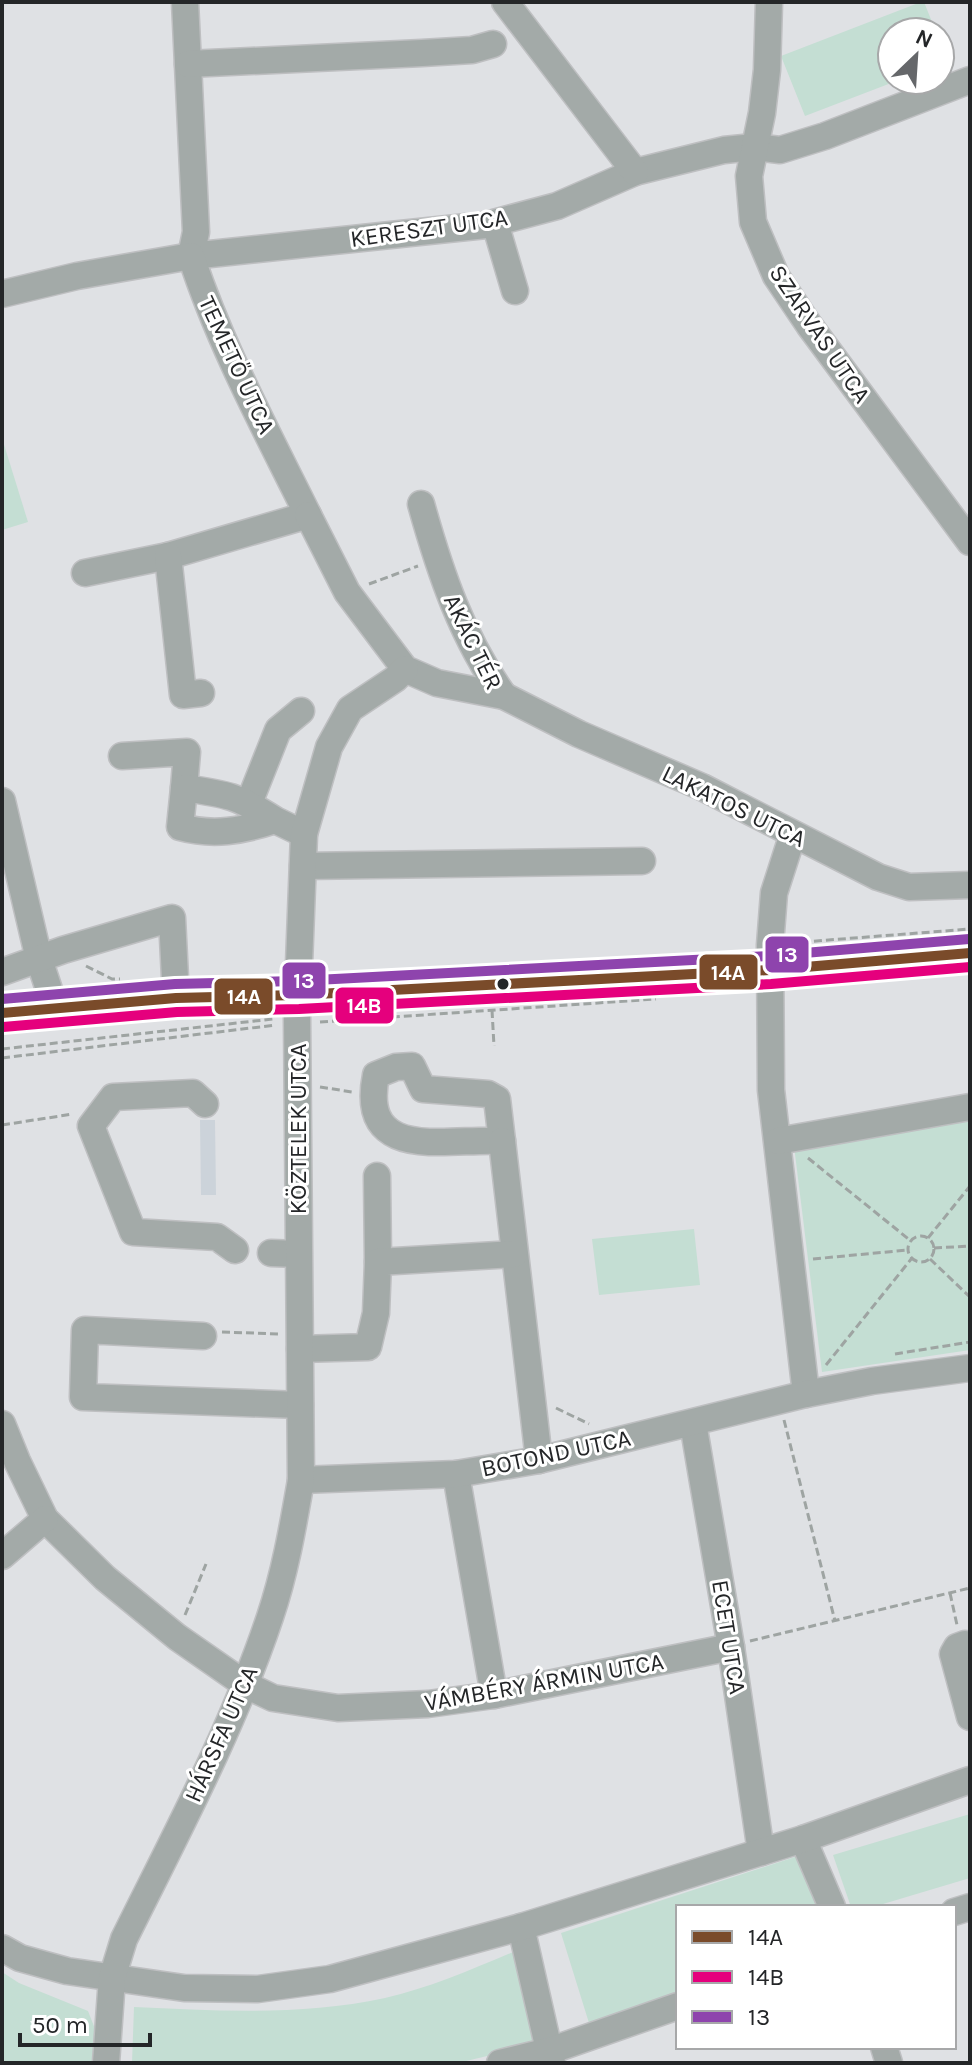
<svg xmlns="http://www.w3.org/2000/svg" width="972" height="2065" viewBox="0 0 972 2065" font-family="Karla,sans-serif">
<rect width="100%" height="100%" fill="#dfe1e4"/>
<!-- built -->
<path fill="#ccd3da" d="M200 1120H215L216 1195H201Z"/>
<!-- green -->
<g fill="#c4ded3">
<path d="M921 2H924L936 32H892V80H899L805 116 781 56Z"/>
<path d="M2 438 28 522 2 530Z"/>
<path d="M970 1117V1350L822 1372 794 1146Z"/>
<path d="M694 1229 700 1285 599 1295 592 1239Z"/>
<path d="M970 1814V1878L873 1907H851L833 1855Z"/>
<path d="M801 1855 821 1907H678V1994L589 2023 561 1933Z"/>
<path d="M518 1950 541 2043 458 2063H132L134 2007C218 2011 302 2016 385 1998 430 1988 475 1968 518 1950Z"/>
<path d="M2 1972 19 1983 88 2011 97 2034 96 2063H2Z"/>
</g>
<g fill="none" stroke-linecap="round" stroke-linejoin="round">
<!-- minor casing -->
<g stroke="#bebfc1" stroke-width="29">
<g id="minor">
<path d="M185 2 196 232 191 256 486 225 557 206 635 172 724 150 754 147 780 150 825 136 970 80"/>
<path d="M505 2 635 172"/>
<path d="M769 2 767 70 762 113 749 176 753 222 776 276 809 325 970 542"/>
<path d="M188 64 422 53 472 50 493 44"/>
<path d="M495 223 515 291"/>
<path d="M2 294 77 276 191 256C220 345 266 430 308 515L168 556 85 573"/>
<path d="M421 504C440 572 462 638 504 696"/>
<path d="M308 515 347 592 405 669 437 683 504 696 579 734 702 787 878 877 909 887 970 885"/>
<path d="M168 556 183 695 201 693"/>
<path d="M122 756 187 752 184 788"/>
<path d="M2 801 39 959 55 1008"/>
<path d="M249 803 278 730 301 711"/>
<path d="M275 820C238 796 227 794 184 788L180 827C213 836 242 831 275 820L304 834"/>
<path d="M793 834 774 893 770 945 771 1090 806 1394"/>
<path d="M303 866 642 861"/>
<path d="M2 972 63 950 172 918 176 998"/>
<path d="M2 1013 176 998 298 995 770 970 970 953"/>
<path d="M412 1066 423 1089 488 1094 497 1099 502 1141C451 1137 358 1165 376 1075L396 1067Z"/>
<path d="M205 1104 193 1093 113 1097 91 1126 133 1232 217 1237 235 1250"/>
<path d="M502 1141 539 1460"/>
<path d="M778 1141 970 1107"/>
<path d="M377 1176 378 1262"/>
<path d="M271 1253 298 1254"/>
<path d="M203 1336 85 1330 83 1397 300 1405"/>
<path d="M300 1349 368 1347 376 1313 378 1262 514 1254"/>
<path d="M693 1423 731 1647 761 1852"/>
<path d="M2 1424 17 1461 45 1519 105 1578 177 1637 246 1685 273 1698 338 1708 428 1704 494 1695 731 1647"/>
<path d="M456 1474 494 1695"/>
<path d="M301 1480 456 1474 539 1460 806 1394 872 1381 970 1368"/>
<path d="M2 1556 45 1519"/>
<path d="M970 1646 965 1644 957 1647 953 1654 970 1717"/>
<path d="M803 1839 832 1907"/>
<path d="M954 1912 970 1907"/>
<path d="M521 1927 552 2063"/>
<path d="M2 1948 20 1958 67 1971 184 1988 258 1989 330 1979 521 1927 803 1839 970 1780"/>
<path d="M884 2047 889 2063"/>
<path d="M106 2063 112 1978 124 1939C176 1834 233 1728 270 1617 285 1573 293 1526 301 1480L297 1016 304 834 329 747 350 709 395 679 405 669"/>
<path d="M500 2063 549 2051 678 2006"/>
</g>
</g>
<!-- path -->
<g stroke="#9ea4a2" stroke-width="3" stroke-dasharray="8 4" stroke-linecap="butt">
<path d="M369 584 418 566"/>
<path d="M790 943 970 929"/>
<path d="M86 966 112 979H120"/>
<path d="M492 1010 494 1046"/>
<path d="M320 1022 656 999"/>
<path d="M2 1049 273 1019"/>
<path d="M2 1058 276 1025"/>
<path d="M320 1087 352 1092"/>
<path d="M2 1125 73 1114"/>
<path d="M808 1158 911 1241"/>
<circle cx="921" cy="1249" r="13"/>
<path d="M928 1238 970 1186"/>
<path d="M934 1248 970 1246"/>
<path d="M813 1259 908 1250"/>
<path d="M930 1259 970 1297"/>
<path d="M222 1332 279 1334"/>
<path d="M895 1354 970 1342"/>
<path d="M826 1365 912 1258"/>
<path d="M556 1408 589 1424"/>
<path d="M784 1420 835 1621"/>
<path d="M950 1593 957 1625"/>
<path d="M185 1615 206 1564"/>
<path d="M750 1641 970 1588"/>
</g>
<!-- minor -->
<use href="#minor" stroke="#a3aaa8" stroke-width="26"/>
<!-- bus-1 casing -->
<g stroke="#fff" stroke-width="16">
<path id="bus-1" d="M2 1013 176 998 298 995 770 970 970 953"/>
</g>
<!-- bus-2 casing -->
<g stroke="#fff" stroke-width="16">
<path id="bus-2" d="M3 1027 177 1012 299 1009 771 984 970 967"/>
</g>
<!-- bus-3 casing -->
<g stroke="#fff" stroke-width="16">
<path id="bus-3" d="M2 999 175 984 297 981 769 956 969 939"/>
</g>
<!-- bus-1 -->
<use href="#bus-1" stroke="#7a4b2a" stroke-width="10"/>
<!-- bus-2 -->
<use href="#bus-2" stroke="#e5007d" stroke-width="10"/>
<!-- bus-3 -->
<use href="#bus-3" stroke="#8e44ad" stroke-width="10"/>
</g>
<!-- markers -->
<circle fill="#242628" stroke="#fff" stroke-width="3" cx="503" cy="984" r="7"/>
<g text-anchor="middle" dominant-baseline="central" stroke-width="6" stroke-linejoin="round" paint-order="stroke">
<!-- street labels -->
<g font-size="24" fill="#242628" stroke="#fff">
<text transform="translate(429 228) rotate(-8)">KERESZT UTCA</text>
<text transform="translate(820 334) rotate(56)">SZARVAS UTCA</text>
<text transform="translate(237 365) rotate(65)">TEMETŐ UTCA</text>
<text transform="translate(473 642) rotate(64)">AKÁC TÉR</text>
<text transform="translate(734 806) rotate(26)">LAKATOS UTCA</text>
<text transform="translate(298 1129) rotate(-90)">KÖZTELEK UTCA</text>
<text transform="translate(556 1453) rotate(-12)">BOTOND UTCA</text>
<text transform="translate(729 1637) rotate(81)">ECET UTCA</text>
<text transform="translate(544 1682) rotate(-10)">VÁMBÉRY ÁRMIN UTCA</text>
<text transform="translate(221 1734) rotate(-66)">HÁRSFA UTCA</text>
</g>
</g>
<g stroke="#fff" stroke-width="3">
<rect x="764" y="935" width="46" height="39" rx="8" fill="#8e44ad"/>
<rect x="698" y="953" width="61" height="38" rx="8" fill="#7a4b2a"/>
<rect x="281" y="961" width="46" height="39" rx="8" fill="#8e44ad"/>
<rect x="213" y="977" width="61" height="39" rx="8" fill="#7a4b2a"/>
<rect x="334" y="986" width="61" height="39" rx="8" fill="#e5007d"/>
</g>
<g font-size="22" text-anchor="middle" font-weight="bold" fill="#fff">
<text x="787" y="962">13</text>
<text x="728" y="980">14A</text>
<text x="304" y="988">13</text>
<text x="244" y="1004">14A</text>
<text x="364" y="1013">14B</text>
</g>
<!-- border -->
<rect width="972" height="2065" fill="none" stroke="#242628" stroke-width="8"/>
<!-- legend -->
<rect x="676" y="1905" width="280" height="144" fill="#ffffff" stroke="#a7a8a9" stroke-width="2"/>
<rect x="692" y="1931" width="40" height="12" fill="#7a4b2a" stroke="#a7a8a9" stroke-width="2"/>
<text x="748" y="1945" font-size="24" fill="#242628">14A</text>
<rect x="692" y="1971" width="40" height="12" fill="#e5007d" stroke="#a7a8a9" stroke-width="2"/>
<text x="748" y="1985" font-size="24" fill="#242628">14B</text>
<rect x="692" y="2011" width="40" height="12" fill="#8e44ad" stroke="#a7a8a9" stroke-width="2"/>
<text x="748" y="2025" font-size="24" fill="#242628">13</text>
<!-- north arrow -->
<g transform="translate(916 56) rotate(25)"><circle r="38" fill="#ffffff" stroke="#a7a8a9" stroke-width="2"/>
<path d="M0-6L14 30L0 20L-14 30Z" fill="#65676a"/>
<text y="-12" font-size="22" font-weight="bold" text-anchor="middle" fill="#242628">N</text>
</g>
<!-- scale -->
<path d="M20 2033v12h130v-12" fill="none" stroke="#242628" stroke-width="4"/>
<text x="32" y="2033" font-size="24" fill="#242628" stroke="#ffffff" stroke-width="6" paint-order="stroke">50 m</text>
</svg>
